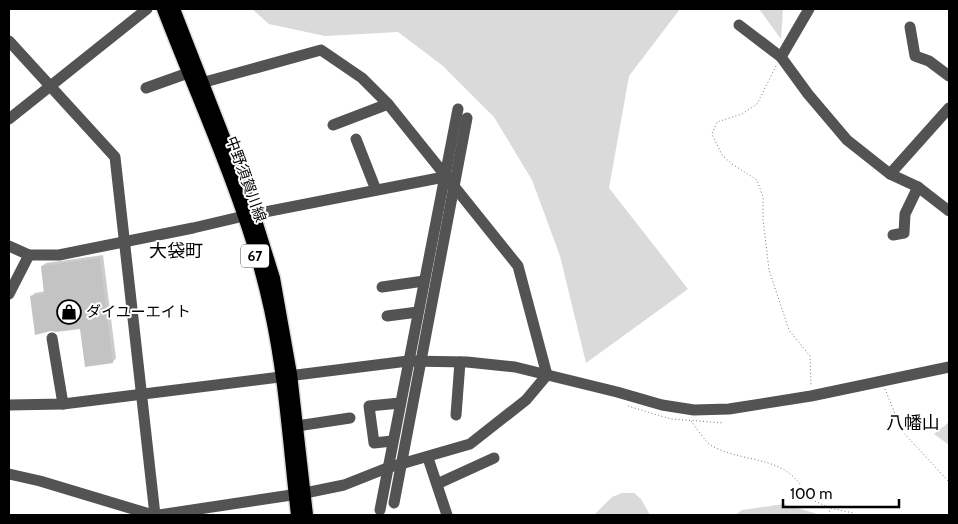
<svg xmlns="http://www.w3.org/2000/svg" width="958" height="524" viewBox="0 0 958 524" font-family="Cabin,'Noto Sans JP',sans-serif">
<rect width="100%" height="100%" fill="#fff"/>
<!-- green -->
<g fill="#dadada">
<path d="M252 9H680L629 76 609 188 688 289 586 363 560 256 532 180 494 117 443 66 398 32 325 36 269 24Z"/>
<path d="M759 9H783L781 39Z"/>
<path d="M949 422V445L934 434Z"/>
<path d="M622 493H634L641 499 650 515H594L612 497Z"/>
<path d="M784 504 821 515H735L742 510Z"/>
</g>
<!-- shadow -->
<path fill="#0003" d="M103 255 116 358 113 362 81 328 31 296 35 293 45 291 42 266 46 263Z"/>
<!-- building -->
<path fill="#c3c3c3" d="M100 258 113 363 85 367 80 329 56 332 51 331 35 335 30 296 44 294 41 266Z"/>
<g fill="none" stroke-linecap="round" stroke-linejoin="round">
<!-- major casing -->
<g stroke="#dbdbdb" stroke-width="15">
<g id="major">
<path d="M163 9C200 106 248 206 270 309 285 377 289 446 297 515"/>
<path d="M174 9 254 214 274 278 291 374 307 515"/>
</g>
</g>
<!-- path -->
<g stroke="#757575" stroke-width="1" stroke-dasharray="1 2.5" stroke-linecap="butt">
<path d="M776 66 757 104 742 114 717 122 712 134 722 155 732 164 757 180 763 197V219L769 270 789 330 810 356 811 385"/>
<path d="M885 389 902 431 949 482"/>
<path d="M628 406 671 419 724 423"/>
<path d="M691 421C697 428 705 443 714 447 751 465 788 454 808 498L830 508 853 513 854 515"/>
<path d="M829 515 830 509"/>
</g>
<!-- minor -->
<g stroke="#535353" stroke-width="11">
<path d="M739 25 781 57 808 94 847 140 890 174 918 187 949 211"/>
<path d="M910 27 915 56 929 61 949 76"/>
<path d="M9 41 115 157 155 515"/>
<path d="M781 57 809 9"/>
<path d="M146 88 188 73"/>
<path d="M9 119 147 9"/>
<path d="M333 125 388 104"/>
<path d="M356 139 376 190"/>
<path d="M890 174 949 108"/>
<path d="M893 235 904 233 905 214 918 187"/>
<path d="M9 246 29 255H59L193 228 244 216 444 177"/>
<path d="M382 287 424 281"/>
<path d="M9 294 29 255"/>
<path d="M387 316 418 312"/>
<path d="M52 338 63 404"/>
<path d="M9 405 63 404 408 361 467 362 515 367 617 392 662 405 694 410 729 409 811 396 949 367"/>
<path d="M456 415 460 362"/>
<path d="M297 426 350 418"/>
<path d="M392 441 374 443 369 406 400 403"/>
<path d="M428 458 447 515"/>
<path d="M9 474 40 481 153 515"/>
<path d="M437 484 494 458"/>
<path d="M394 503 467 118"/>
<path d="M380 510 458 109"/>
<path d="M159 515 305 493 344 485 387 468 470 444 526 400 547 375 518 266 388 104 362 78 321 50 194 85"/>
</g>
<!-- major -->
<use href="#major" stroke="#000" stroke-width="12"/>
</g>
<!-- icons -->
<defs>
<g id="shop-ring" transform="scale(1.25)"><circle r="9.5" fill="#fff" stroke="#000" stroke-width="1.5"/><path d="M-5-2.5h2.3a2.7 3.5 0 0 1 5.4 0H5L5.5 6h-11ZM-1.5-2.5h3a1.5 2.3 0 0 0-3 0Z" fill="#000"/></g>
</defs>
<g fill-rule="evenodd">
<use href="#shop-ring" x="69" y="312"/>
</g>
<g text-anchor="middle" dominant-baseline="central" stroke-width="4" stroke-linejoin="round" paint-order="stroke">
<!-- shield labels -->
<rect fill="#fff" stroke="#4c4c4c" stroke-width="1" x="241" y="244.5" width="28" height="23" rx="4"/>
<g font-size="14" font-weight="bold" fill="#000">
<text x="255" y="256">67</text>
</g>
<!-- street labels -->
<g font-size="15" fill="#000" stroke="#fff">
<text transform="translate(246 179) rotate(70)">中野須賀川線</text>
</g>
<!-- poi labels -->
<g font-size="15" fill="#000" stroke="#fff" text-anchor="start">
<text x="86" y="312">ダイユーエイト</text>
</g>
<!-- quarter labels -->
<g font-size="18" fill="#000" stroke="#fff">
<text x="176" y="251">大袋町</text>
<text x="913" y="423">八幡山</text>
</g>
</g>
<!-- border -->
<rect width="958" height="524" fill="none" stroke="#000000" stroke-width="20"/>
<!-- scale -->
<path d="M783 499v8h116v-8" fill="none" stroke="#000000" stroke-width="2.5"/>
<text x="790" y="499" font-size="15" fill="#000000" stroke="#ffffff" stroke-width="4" paint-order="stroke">100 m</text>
</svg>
